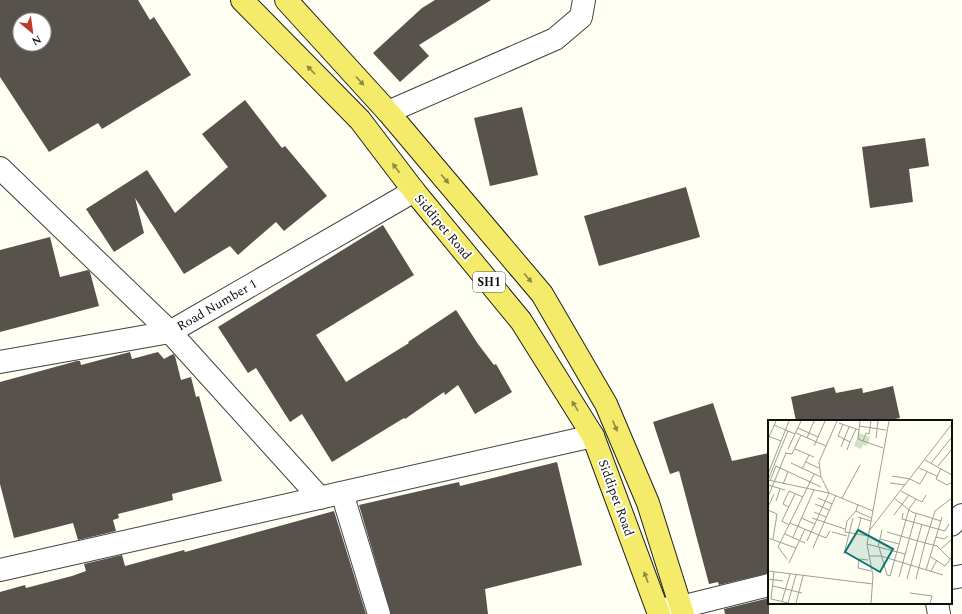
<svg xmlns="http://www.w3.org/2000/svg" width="962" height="614" viewBox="0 0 962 614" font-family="Spectral,serif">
<rect width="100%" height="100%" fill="#fffef2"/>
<!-- building -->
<g fill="#58524c" fill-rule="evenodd">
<path d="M0 0H138L150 20 154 17 191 75 102 129 98 123 49 152 0 77ZM20 20H44V44H20Z"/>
<path d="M435 0H491L419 45 429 56 400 82 373 53 422 8Z"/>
<path d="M245 100 282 148 285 146 327 196 284 231 276 222 238 255 230 246 184 274 135 198 144 233 114 252 86 209 147 170 175 213 228 167 202 134Z"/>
<path d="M522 107 538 175 490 186 474 118Z"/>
<path d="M925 138 929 166 909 169 913 202 870 208 862 147Z"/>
<path d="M686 187 700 237 599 266 584 216Z"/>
<path d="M383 225 414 275 316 335 346 382 409 343 408 342 456 310 478 344 494 365 496 364 512 392 475 414 458 385 445 395 444 392 405 419 404 418 332 462 302 414 290 422 256 368 248 373 218 327Z"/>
<path d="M50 237 60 277 88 270 90 272 99 306 0 332V250Z"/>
<path d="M130 352 132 359 158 352 164 359 173 354 175 356 181 380 191 377 196 397 199 396 222 481 172 494 173 500 118 514 119 518 113 520 116 531 78 540 73 523 14 538 0 484V382L77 361H80L81 365Z"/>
<path d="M893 386 900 418 885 421H796L791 397 834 387 836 393 862 388 863 393Z"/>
<path d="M713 403 732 461 769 453V573L719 585 718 582 709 584 679 471 670 474 653 422Z"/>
<path d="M557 462 582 565 485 589 488 614H391L359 505 459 482 460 486Z"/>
<path d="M334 511 366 614H0V592L25 585 26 588 72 576 86 571 84 564 122 555 125 566 184 550 185 552Z"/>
<path d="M769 598V614H725L724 609Z"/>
</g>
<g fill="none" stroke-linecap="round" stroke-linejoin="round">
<!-- minor casing -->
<g stroke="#424242" stroke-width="24">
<g id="minor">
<path d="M388 112 555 39 581 17 584 0"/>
<path d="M0 168 170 332 320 498"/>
<path d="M0 362 170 332 414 191"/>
<path d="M342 493 379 614"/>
<path d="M951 525 962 515"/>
<path d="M0 570 593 436"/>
<path d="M951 578 962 576"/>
<path d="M937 603 939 614"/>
<path d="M663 609 681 607 769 585"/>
</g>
</g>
<!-- primary casing -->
<g stroke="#202020" stroke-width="24">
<g id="primary">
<path d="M242 0 360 120 414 191 521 321 593 436 659 614"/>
<path d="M286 0 388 112 542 294 606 404 648 503 683 614"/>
</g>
</g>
<!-- minor -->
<use href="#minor" stroke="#fff" stroke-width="22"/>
<!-- primary -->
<use href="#primary" stroke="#f5eb6b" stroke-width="22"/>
</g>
<!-- one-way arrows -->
<defs><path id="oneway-solid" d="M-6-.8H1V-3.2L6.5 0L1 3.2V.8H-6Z"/></defs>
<g fill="#8e8842">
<use href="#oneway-solid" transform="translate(311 70) rotate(-134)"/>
<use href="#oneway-solid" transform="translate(360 81) rotate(48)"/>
<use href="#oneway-solid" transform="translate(396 168) rotate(-127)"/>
<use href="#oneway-solid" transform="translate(445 179) rotate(50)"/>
<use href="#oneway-solid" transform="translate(528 278) rotate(50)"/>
<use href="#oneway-solid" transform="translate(575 406) rotate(-122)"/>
<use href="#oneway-solid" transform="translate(615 426) rotate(67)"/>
<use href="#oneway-solid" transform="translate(646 577) rotate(-110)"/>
</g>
<g text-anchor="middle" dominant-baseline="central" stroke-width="4" stroke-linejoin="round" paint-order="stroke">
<!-- shield labels -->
<rect fill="#fff" stroke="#575757" stroke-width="1" x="473" y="272" width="32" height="20" rx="3"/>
<g font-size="12" font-weight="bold" fill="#0f0f0f">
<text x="489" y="282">SH1</text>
</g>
<!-- street labels -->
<g font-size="13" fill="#0f0f0f" stroke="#fff">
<text transform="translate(443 227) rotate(50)">Siddipet Road</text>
<text transform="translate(217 305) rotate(-30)">Road Number 1</text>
<text transform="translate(616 498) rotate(70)">Siddipet Road</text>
</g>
</g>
<!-- overview -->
<g transform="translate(768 420)">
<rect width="184" height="184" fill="#fffef2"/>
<path d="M91 13 102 17 99 26 95 25 93 29 86 26Z" fill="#d2e1c2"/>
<path fill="none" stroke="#9f9e97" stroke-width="1" d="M92 1 90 19 95 21 98 13 101 14 103 1M71 3 91 10M75 4 70 16 82 22 79 30M6 5 27 14M91 6 118 10M30 8 50 17M28 13 58 26M0 16 13 21M39 18 46 1M108 18 110 1M0 19 8 1M95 21 115 28M82 22 88 9M46 26 57 1M73 27 81 7M20 29 33 1M27 29 46 37M17 33 24 34 33 15M157 40 184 55M38 42 51 48M23 43 53 57M163 43 184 17M170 46 184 29M151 48 169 56M173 48 168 59 179 65 184 62M34 49 41 35M0 54 21 1M124 56 142 59 152 64 159 52M0 60 61 73 105 91M0 60 20 11M2 61 8 46 53 67M122 63 137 65M15 64 20 52M0 65 17 70M0 77 18 33M50 78 64 84M74 78 92 45M127 79 144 92 173 101M148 79 154 82 158 75M8 81 12 69M47 84 61 90M90 84 88 91 103 98M0 87 6 74M21 87 15 84 21 71 35 77M0 90 9 94 5 119M88 91 79 101 77 112 101 116M46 92 58 97M135 93 134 99 177 111 181 104M126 95 141 75M90 97 103 101M33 98 47 104M44 98 77 109M22 103 58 118 62 111M21 105 14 101 27 74M101 111 184 4M64 112 79 116M119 112 157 123 148 159M89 113 93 98M17 114 37 123M25 117 46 70M168 117 176 119 180 116M0 118 28 128M112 119 131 124M39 121 61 73 53 57 51 42 69 1M99 124 137 134M110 127 114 110M111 127 119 155 122 156 141 89 148 79 133 71M45 128 68 75M173 129 184 119M76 134 85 98M101 136H113L175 155M163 137 177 146 184 137M19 139 10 127 46 54M182 139 169 126 157 123 167 91 184 78M100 140 91 139 90 148 103 151M21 143 37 109M158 150 174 97M0 151 105 164M163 151 169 140M6 152 3 179 20 183M131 157 148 94M0 159 15 161M139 159 154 104M5 166 34 173M142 173 164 176 162 183M14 181 22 154M20 183 28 155M28 183 35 156M103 183 105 156 99 124 121 1"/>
<path fill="#0f766e" fill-opacity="0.15" stroke="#0f766e" stroke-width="2" d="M90 110 125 129 112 152 77 132Z"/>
<rect width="184" height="184" fill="none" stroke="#0f0f0f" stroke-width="2"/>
</g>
<!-- north arrow -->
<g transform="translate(32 32) rotate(151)"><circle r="19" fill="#ffffff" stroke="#9f9f9f"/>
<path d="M0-3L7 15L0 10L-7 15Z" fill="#bd3b29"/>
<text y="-6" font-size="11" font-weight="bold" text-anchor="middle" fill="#0f0f0f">N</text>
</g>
</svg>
